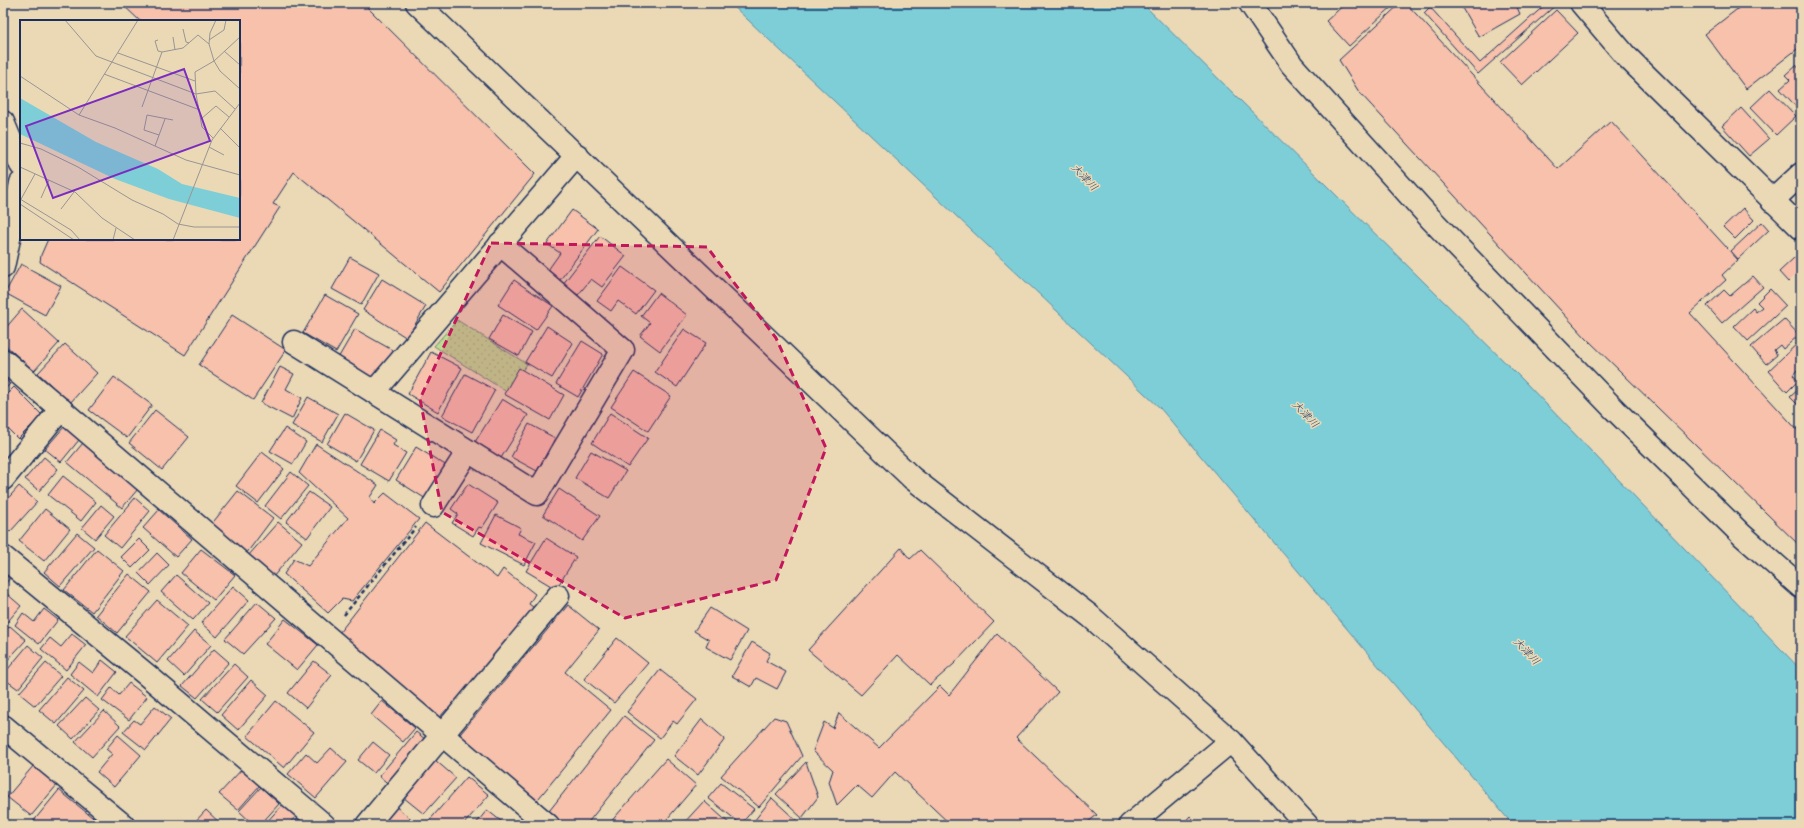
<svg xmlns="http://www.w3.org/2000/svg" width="1804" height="828" viewBox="0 0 1804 828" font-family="Delius,'Klee One',sans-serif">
<defs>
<pattern id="park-dots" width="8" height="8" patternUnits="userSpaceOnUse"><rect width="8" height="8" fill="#bfdb92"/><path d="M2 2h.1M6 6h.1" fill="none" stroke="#a4bc80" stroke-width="1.8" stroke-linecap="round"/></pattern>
</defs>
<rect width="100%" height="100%" fill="#ebd9b6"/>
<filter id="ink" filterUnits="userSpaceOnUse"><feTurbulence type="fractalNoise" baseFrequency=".025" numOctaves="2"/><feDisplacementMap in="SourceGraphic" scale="8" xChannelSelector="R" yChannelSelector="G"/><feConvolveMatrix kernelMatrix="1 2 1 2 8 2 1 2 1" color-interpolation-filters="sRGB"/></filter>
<g filter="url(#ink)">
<!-- park -->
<path fill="url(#park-dots)" stroke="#6d8578" d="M457 320 527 364 507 392 434 346Z"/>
<!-- water -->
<path fill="#7eced8" stroke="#568ea7" d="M730 3H1142L1523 380 1801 670V825H1513L1160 408Z"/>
<!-- building -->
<g fill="#f7c1ab" stroke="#1b2f5e">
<path d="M121 3H363L535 174 439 292 294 172 273 204 280 207 185 355 40 262 41 255 48 239H239V21H140Z"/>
<path d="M1346 3H1396L1349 46 1326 21Z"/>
<path d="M1401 3H1406L1558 169 1611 121 1738 260 1722 275 1726 280 1690 313 1801 434V547L1586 338 1359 92 1339 60Z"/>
<path d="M1459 3H1526L1517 7 1520 14 1479 37Z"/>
<path d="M1547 3H1558L1478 74 1424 13 1430 7 1480 63Z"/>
<path d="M1745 3H1801V46L1746 89 1705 34Z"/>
<path d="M1556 10 1578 33 1522 85 1500 62Z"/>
<path d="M1796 65 1801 71V112L1780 89 1790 80 1785 75Z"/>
<path d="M1770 89 1796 116 1776 135 1750 108Z"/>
<path d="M1741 108 1769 139 1749 156 1722 126Z"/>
<path d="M3 179 9 192 3 194Z"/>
<path d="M1743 208 1754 220 1735 239 1723 227Z"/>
<path d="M572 210 598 229 560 280 548 270 560 253 547 244Z"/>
<path d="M1762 222 1769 230 1738 259 1731 251Z"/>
<path d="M600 236 626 256 602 287 591 279 578 295 563 284Z"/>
<path d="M350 257 379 273 361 305 332 289Z"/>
<path d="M1795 257 1801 263V269L1788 282 1779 272Z"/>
<path d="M21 264 61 286 45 315 5 293Z"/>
<path d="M622 267 654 290 636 314 618 301 611 311 597 301Z"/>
<path d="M1753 276 1763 287 1722 323 1707 306 1724 290 1730 296Z"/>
<path d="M382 279 426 306 407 338 363 310Z"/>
<path d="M514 280 553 306 536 330 498 305Z"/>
<path d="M1770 289 1786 306 1748 341 1734 326 1753 308 1756 312 1762 307 1757 302Z"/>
<path d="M658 293 687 315 660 351 640 336 650 323 641 316Z"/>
<path d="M325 295 358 314 336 352 303 333Z"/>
<path d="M22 309 59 343 34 371 3 343V331Z"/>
<path d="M232 315 286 350 253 400 199 365Z"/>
<path d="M503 315 532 332 519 356 489 339Z"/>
<path d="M1784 319 1799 335 1783 349 1780 345 1774 350 1777 355 1766 364 1751 347Z"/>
<path d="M547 326 573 343 552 378 525 362Z"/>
<path d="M355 329 394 351 376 382 337 360Z"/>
<path d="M684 329 706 343 677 387 655 372Z"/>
<path d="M582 341 603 354 578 397 556 384Z"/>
<path d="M1800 341 1801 375 1797 370 1793 375 1798 381 1787 392 1768 371Z"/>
<path d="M65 344 97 373 70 403 38 373Z"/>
<path d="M431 352 462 368 438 412 408 394Z"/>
<path d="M280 367 294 374 286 389 302 398 292 419 261 403Z"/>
<path d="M519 368 564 395 550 420 504 394Z"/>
<path d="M634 372 671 396 648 431 611 407Z"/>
<path d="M465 374 495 390 472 432 442 416Z"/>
<path d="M3 377 10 384 3 391Z"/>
<path d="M114 377 152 405 127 438 89 410Z"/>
<path d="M14 387 42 415 18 439 3 424V398Z"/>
<path d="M1801 387V408L1790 397Z"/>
<path d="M308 397 338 414 322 442 292 425Z"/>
<path d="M502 399 528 415 501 458 475 442Z"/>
<path d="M155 410 189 437 162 470 129 443Z"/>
<path d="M345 413 374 430 356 461 327 444Z"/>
<path d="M610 413 648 438 628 467 592 443Z"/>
<path d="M529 424 555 438 537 471 511 457Z"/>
<path d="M64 427 79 440 61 462 45 449Z"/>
<path d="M285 428 306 442 293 464 270 451Z"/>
<path d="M380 430 396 440 393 445 406 453 389 481 360 464Z"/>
<path d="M83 443 138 489 122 508 67 462Z"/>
<path d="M316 444 378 485 370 497 374 504 385 493 419 519 352 601 342 599 328 613 284 574 294 559 308 566 348 518 299 473Z"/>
<path d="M416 447 447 466 426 499 396 480Z"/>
<path d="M591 451 626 471 609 498 575 478Z"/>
<path d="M262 452 284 469 258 503 236 486Z"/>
<path d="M44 457 58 469 39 491 25 479Z"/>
<path d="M291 472 308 486 281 519 265 506Z"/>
<path d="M63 476 96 502 81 521 48 495Z"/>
<path d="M468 484 498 503 482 528 479 527 473 536 452 523 458 514 451 509Z"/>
<path d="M19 486 37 502 10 532 3 526V504Z"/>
<path d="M559 489 600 516 582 541 543 515Z"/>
<path d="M238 491 273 518 246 554 210 526Z"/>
<path d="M309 492 330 507 307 538 286 522Z"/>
<path d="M135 498 150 511 120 548 104 535Z"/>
<path d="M101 505 114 516 95 539 82 528Z"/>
<path d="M45 509 70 529 44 561 19 541Z"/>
<path d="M159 510 192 539 176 557 143 528Z"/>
<path d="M496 515 521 528 518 534 536 542 524 565 481 543Z"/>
<path d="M278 522 302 542 273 577 248 556Z"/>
<path d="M425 523 497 578 503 569 535 594 529 604 538 611 454 714 447 709 438 719 339 633Z"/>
<path d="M77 533 94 547 60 586 44 572Z"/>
<path d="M546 538 576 557 556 589 526 571Z"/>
<path d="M139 539 150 550 132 568 121 557Z"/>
<path d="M901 548 910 559 920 550 994 622 954 664 930 685 898 655 861 695 808 650Z"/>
<path d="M97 549 124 571 92 612 64 590Z"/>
<path d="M201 549 235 575 214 600 181 573Z"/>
<path d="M157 553 169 565 150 585 138 573Z"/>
<path d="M3 567 13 574 3 587Z"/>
<path d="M129 574 151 592 117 633 96 615Z"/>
<path d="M176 575 208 603 193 620 161 592Z"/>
<path d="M233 586 249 600 217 637 201 623Z"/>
<path d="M6 593 21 606 3 627V596Z"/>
<path d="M157 600 188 626 157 663 125 636Z"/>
<path d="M257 602 276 618 243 654 225 639Z"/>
<path d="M568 605 599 630 565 672 611 710 534 804 456 739Z"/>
<path d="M710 608 747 631 730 660 706 647 709 640 694 631Z"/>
<path d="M44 609 58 620 39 644 15 625 23 613 34 622Z"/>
<path d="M285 619 318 645 297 670 265 644Z"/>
<path d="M10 626 26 640 3 665V633Z"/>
<path d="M194 631 211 645 184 676 168 661Z"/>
<path d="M72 634 86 645 66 670 41 649 50 638 61 647Z"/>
<path d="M997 634 1058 692 1016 738 1097 815 1084 825H951L895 772 872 798 857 785 837 805 829 782 833 770 813 751 824 722 833 728 839 713 879 748 940 686 949 695Z"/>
<path d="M617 638 648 663 614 703 584 679Z"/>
<path d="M752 642 770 653 766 661 786 672 777 689 756 678 751 687 732 676Z"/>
<path d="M28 645 43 658 18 689 3 678V675Z"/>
<path d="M214 649 229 662 197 698 182 686Z"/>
<path d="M102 660 117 672 98 697 70 674 79 662 93 673Z"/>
<path d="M314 661 332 675 306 708 288 693Z"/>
<path d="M46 663 61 676 35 706 19 693Z"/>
<path d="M234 664 248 677 217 712 202 699Z"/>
<path d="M660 670 697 699 677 724 673 721 660 738 627 712Z"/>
<path d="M67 677 84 691 56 724 39 710Z"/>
<path d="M251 680 268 695 238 730 221 715Z"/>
<path d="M129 683 147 697 129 720 102 700 111 688 119 695Z"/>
<path d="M85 698 99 710 73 739 59 726Z"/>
<path d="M276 701 314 732 284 768 247 736Z"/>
<path d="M382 701 415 728 403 742 371 715Z"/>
<path d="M155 706 171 719 146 750 123 732 134 720 140 724Z"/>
<path d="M104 711 120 726 92 757 75 742Z"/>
<path d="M624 716 654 740 586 825H559L546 815Z"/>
<path d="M774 717 786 721 802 756 759 807 721 776Z"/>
<path d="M702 719 725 739 698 775 674 756Z"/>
<path d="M416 732 430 743 392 787 379 776Z"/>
<path d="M118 735 141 755 114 787 97 772 112 754 106 749Z"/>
<path d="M373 742 389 755 374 773 358 760Z"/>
<path d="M331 748 347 762 316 798 288 774 306 753 317 763Z"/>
<path d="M666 759 696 785 662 825H608Z"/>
<path d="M435 760 456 778 424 814 403 797Z"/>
<path d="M806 762 818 797 802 818 776 794Z"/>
<path d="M34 765 57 785 31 816 7 797Z"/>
<path d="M243 768 261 784 238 810 219 794Z"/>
<path d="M467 777 489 795 463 825H432L428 822Z"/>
<path d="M721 783 754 809 741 824 708 798Z"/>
<path d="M261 787 279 804 260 825H254L239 811Z"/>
<path d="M59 790 98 822 95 825H35L32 823Z"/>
<path d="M772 798 799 823 797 825H751Z"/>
<path d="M704 801 731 825H682Z"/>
<path d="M283 804 296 816 288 825H264Z"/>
<path d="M395 806 414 821 411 825H379Z"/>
<path d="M206 810 222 825H192Z"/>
<path d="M487 810 506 825H475Z"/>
<path d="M300 816 310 825H292Z"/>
<path d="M1190 816 1199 825H1182Z"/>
</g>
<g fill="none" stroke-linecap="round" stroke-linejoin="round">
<!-- minor casing -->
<g stroke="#1b2f5e" stroke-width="25">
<g id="minor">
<path d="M1250 3 1292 65 1430 218 1615 410 1742 535 1801 587"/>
<path d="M1581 3 1625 55 1801 228"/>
<path d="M3 122 21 165"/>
<path d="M1772 201 1801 174"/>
<path d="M3 267 21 183"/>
<path d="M294 342 537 494 623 350 500 244"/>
<path d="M3 360 548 825"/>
<path d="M374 392 577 155"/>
<path d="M3 479 61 409"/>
<path d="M433 506 468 451"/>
<path d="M3 557 148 676 324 825"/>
<path d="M3 726 123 825"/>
<path d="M367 825 558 596"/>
<path d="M1130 825 1231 741"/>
</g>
</g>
<!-- tertiary casing -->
<g stroke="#1b2f5e" stroke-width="25">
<path id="tertiary" d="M417 3 912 478 1090 616 1231 741 1307 825"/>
</g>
<!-- path -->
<path stroke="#1b2f5e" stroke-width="2.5" stroke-dasharray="4 3" stroke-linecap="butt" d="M344 615 416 527"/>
<!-- minor -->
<use href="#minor" stroke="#ebd9b6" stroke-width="22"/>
<!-- tertiary -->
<use href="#tertiary" stroke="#ebd9b6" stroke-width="22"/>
</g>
</g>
<!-- marked area -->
<path fill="#c2185b" fill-opacity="0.2" stroke="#c2185b" stroke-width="3" stroke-dasharray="8 5" stroke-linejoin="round" d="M491 243 707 247 776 338 826 448 776 580 625 618 442 512 420 399Z"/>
<g text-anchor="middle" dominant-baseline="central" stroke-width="3" stroke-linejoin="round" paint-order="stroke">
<!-- water labels -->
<g font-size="11" font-style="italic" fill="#2a4770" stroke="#ebd9b6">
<text transform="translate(1085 177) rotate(47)">大津川</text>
<text transform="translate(1306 414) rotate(47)">大津川</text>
<text transform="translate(1527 651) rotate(47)">大津川</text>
</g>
</g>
<!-- overview -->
<g transform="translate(20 20)">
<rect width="220" height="220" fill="#ebd9b6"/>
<path d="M0 78 76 122 138 149 162 164 220 178V198L149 179 95 159 0 114Z" fill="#7eced8"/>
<path fill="none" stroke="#989593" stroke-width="1" d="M45 0 76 36 176 74 195 71 215 89M196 0 190 13 189 24 194 41 200 51 220 69M163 9 166 22 169 23M153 17 155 30M138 20 135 21 138 31 142 32M189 20 204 10 206 0M204 31 220 45M98 33 175 61M84 54 180 90M0 56 59 95 95 108 166 140 220 155M122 87 142 32 163 28 178 15 189 24M59 95 118 0M181 99 196 86 209 97M200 108 220 128M139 115 124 110 127 95 153 100M193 118 182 107 176 74 175 52 194 41 220 17M0 123 21 129 58 147 112 180 143 194 158 204 174 207H220M135 126 145 99M189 127 204 135M0 147 55 172 82 198 115 220M21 178 29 160M0 179 51 210 60 220M0 181 15 154M0 184 54 220M41 189 54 172M93 220 96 208M153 220 192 120 220 83"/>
<path fill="#7b2cbf" fill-opacity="0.15" stroke="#7b2cbf" stroke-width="2" d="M164 49 190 121 33 178 6 106Z"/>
<rect width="220" height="220" fill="none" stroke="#1b2f5e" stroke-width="2"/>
</g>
<!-- margin -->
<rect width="1804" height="828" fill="none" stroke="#ebd9b6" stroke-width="16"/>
<rect x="8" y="8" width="1788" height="812" fill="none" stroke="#1b2f5e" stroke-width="1.5" filter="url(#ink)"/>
</svg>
